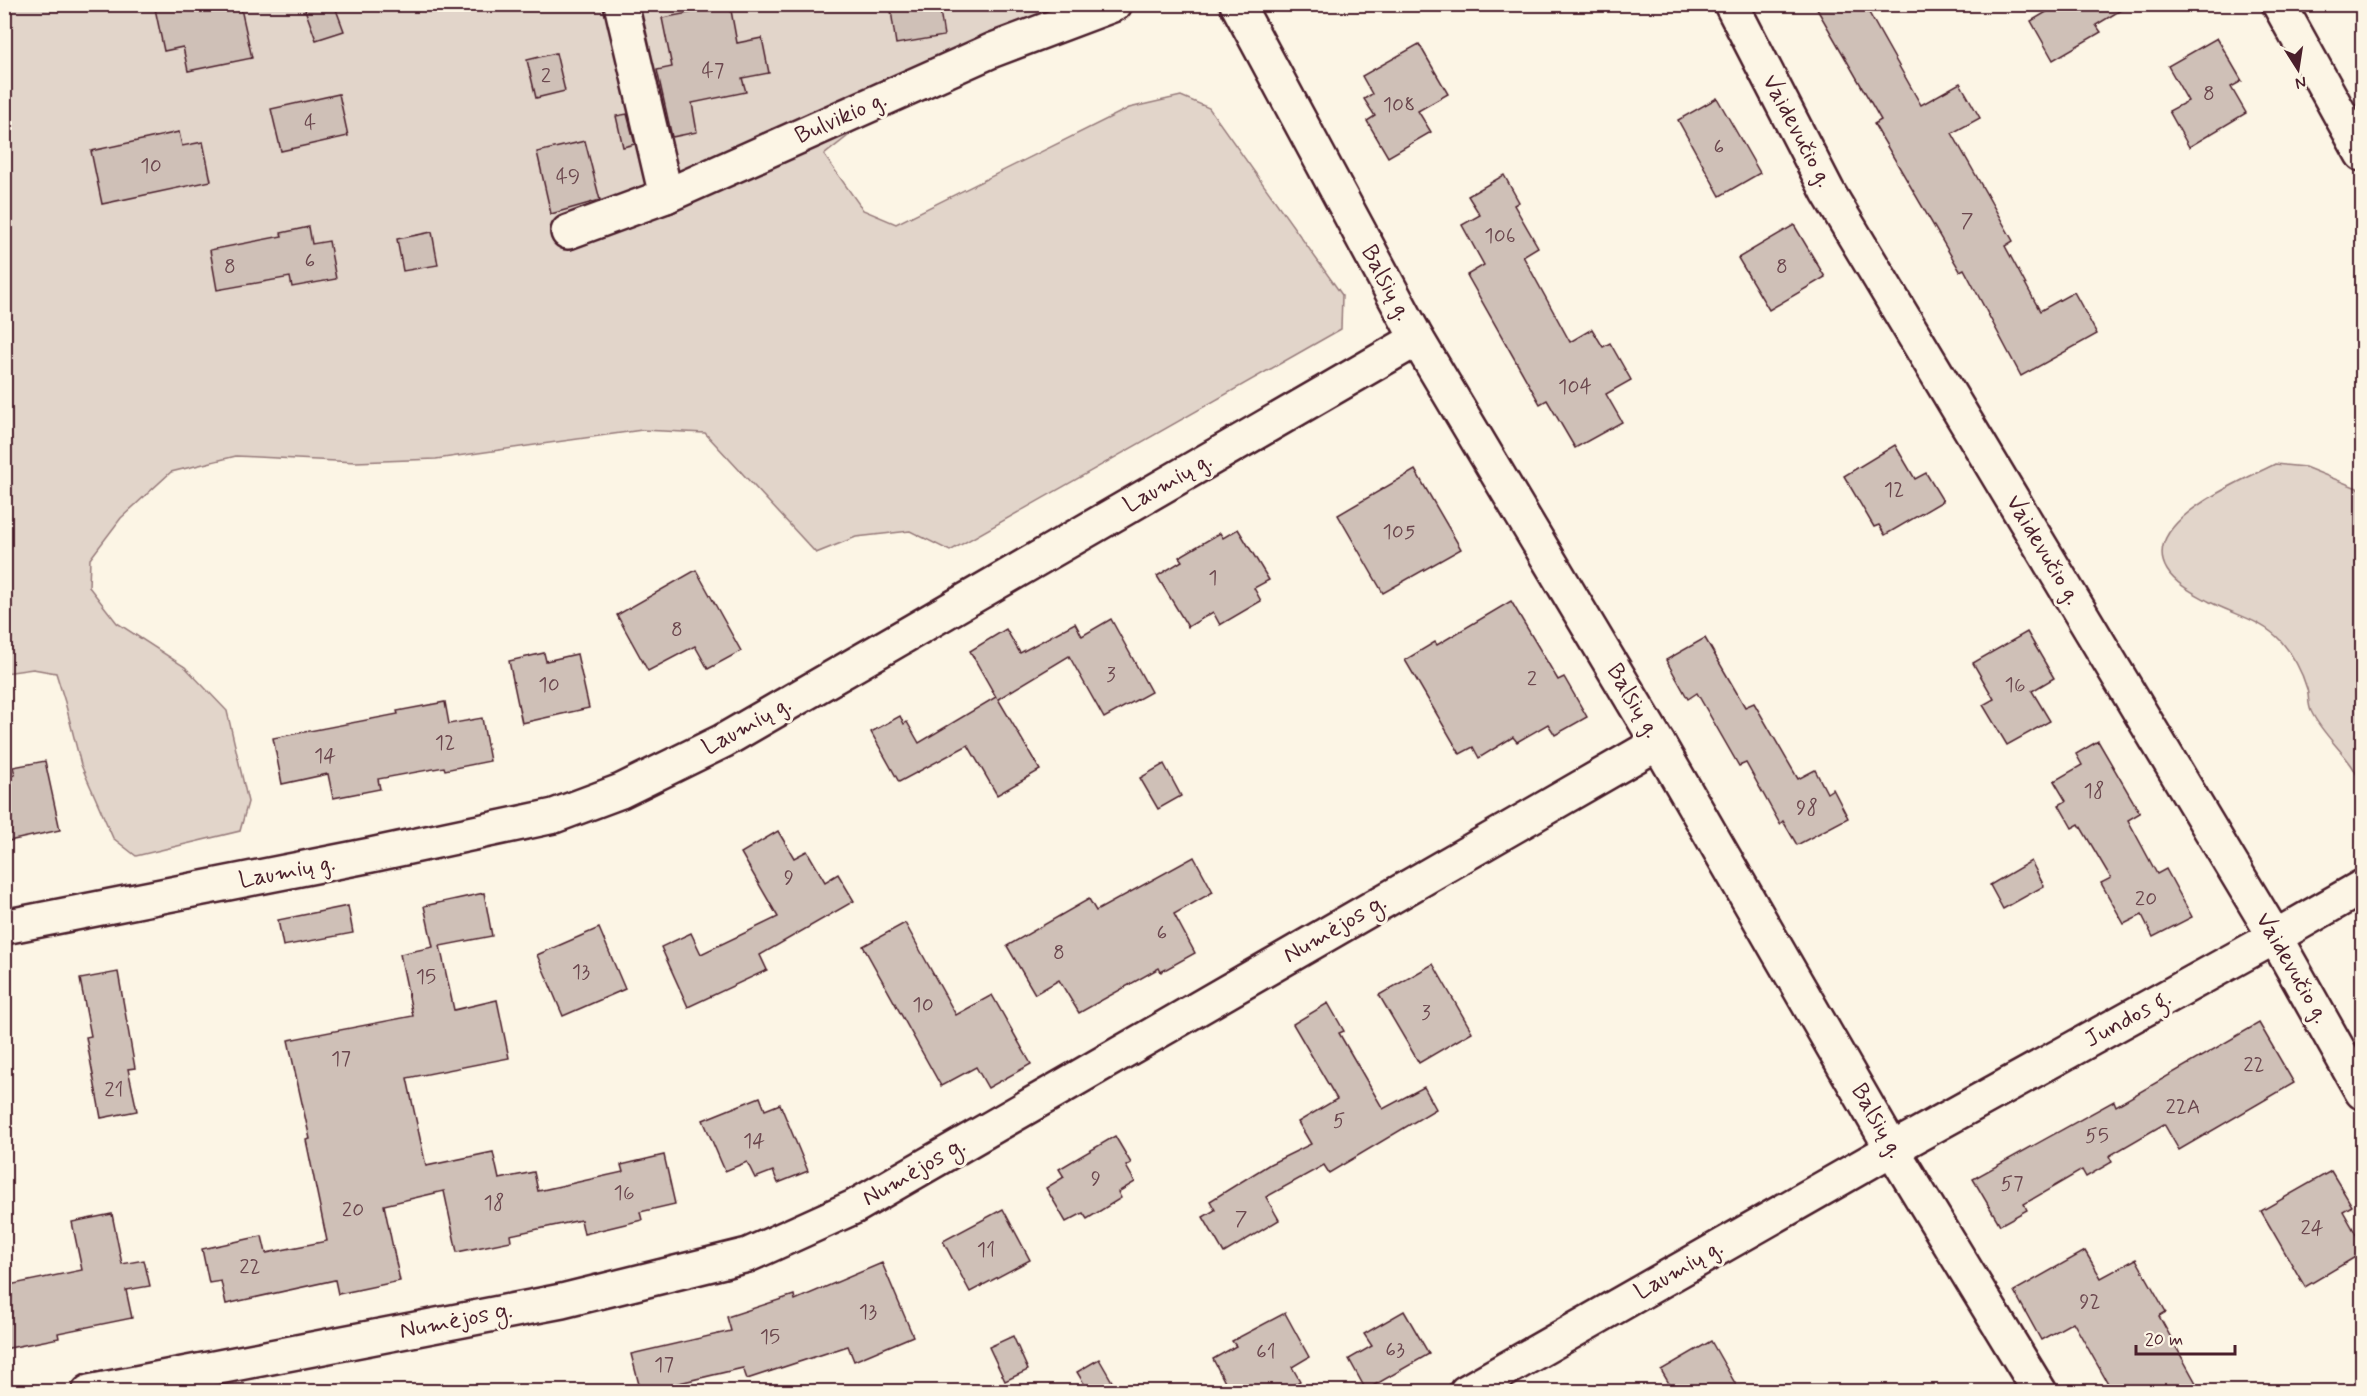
<svg xmlns="http://www.w3.org/2000/svg" width="2367" height="1396" viewBox="0 0 2367 1396" font-family="Mynerve,sans-serif">
<rect width="100%" height="100%" fill="#fcf5e5"/>
<filter id="ink" filterUnits="userSpaceOnUse"><feTurbulence type="fractalNoise" baseFrequency=".0167" numOctaves="2"/><feDisplacementMap in="SourceGraphic" scale="12" xChannelSelector="R" yChannelSelector="G"/><feConvolveMatrix kernelMatrix="1 2 1 2 8 2 1 2 1" color-interpolation-filters="sRGB"/></filter>
<g filter="url(#ink)">
<!-- green -->
<g fill="#e2d5ca" stroke="#967a7a" stroke-width="1.5">
<path d="M5 5H1078L909 88 824 155 863 210 896 224 1129 108 1181 96 1209 108 1342 295 1341 329 950 551 910 531 856 537 816 553 705 433 642 430 436 459 356 462 236 456 171 472 121 518 90 559 89 587 117 623 185 667 227 711 248 802 240 831 136 856 113 838 81 765 65 702 56 673 33 669 5 673Z"/>
<path d="M2275 464 2305 467 2362 490V786C2359 780 2356 772 2352 766 2339 747 2321 732 2311 711 2308 705 2309 696 2307 689 2302 672 2293 655 2281 641 2262 620 2235 615 2210 602 2196 594 2176 585 2167 570 2138 522 2244 480 2275 464Z"/>
</g>
<!-- building -->
<g fill="#cfc0b7" stroke="#4a1f2b" stroke-width="1.5">
<path d="M154 4H240L252 58 188 71 183 47 164 51Z"/>
<path d="M303 4H334L344 31 316 40Z"/>
<path d="M890 4H939L944 36 896 44Z"/>
<path d="M1814 4H1864L1921 105 1960 83 1980 118 1952 133 2013 241 2005 246 2040 311 2074 292 2097 334 2021 376 1964 269 1960 271 1874 124 1881 120Z"/>
<path d="M2060 4H2131L2096 25 2101 32 2053 60 2031 21Z"/>
<path d="M730 5 737 43 762 38 769 73 742 78 746 92 692 103 697 132 672 137 657 70 672 67 662 18Z"/>
<path d="M2217 38 2242 81 2231 87 2246 113 2189 147 2169 111 2188 101 2168 66Z"/>
<path d="M1419 44 1448 94 1418 111 1431 132 1388 157 1367 121 1375 116 1364 99 1372 94 1362 76Z"/>
<path d="M556 53 565 91 536 98 527 60Z"/>
<path d="M339 94 348 136 281 151 271 109Z"/>
<path d="M1717 98 1760 173 1720 196 1678 120Z"/>
<path d="M627 114 635 144 623 147 616 116Z"/>
<path d="M179 132 182 146 203 142 211 181 102 204 91 151Z"/>
<path d="M585 141 600 200 551 214 537 152Z"/>
<path d="M1504 175 1519 202 1514 205 1538 247 1523 256 1570 342 1592 329 1603 347 1610 343 1631 380 1606 394 1622 422 1575 448 1547 400 1540 404 1467 275 1484 265 1462 225 1480 215 1468 196Z"/>
<path d="M1794 225 1825 277 1769 310 1738 258Z"/>
<path d="M309 227 312 244 329 241 336 279 292 287 290 277 217 290 210 250 282 236 281 233Z"/>
<path d="M432 232 438 265 403 271 397 239Z"/>
<path d="M1895 445 1915 479 1926 473 1943 501 1885 535 1879 525 1874 527 1844 476Z"/>
<path d="M1415 470 1461 549 1383 593 1338 515Z"/>
<path d="M1238 529 1269 580 1254 588 1261 601 1220 625 1213 612 1188 627 1157 576 1182 561 1179 557 1220 533 1223 538Z"/>
<path d="M696 570 741 651 708 669 695 646 648 671 617 615Z"/>
<path d="M1511 601 1558 680 1564 677 1587 717 1555 735 1548 724 1517 742 1513 737 1479 758 1473 747 1460 754 1405 660 1435 642 1437 645Z"/>
<path d="M1111 619 1151 692 1104 718 1069 656 998 699 1040 770 997 795 968 745 899 782 871 732 900 716 904 724 907 722 919 743 996 697 970 651 1006 629 1020 653 1075 623 1082 636Z"/>
<path d="M2027 632 2054 678 2032 691 2050 721 2007 745 1983 705 1994 699 1973 663Z"/>
<path d="M1705 638 1745 707 1754 703 1798 779 1815 770 1827 793 1833 789 1848 818 1797 845 1783 821 1780 824 1746 763 1739 766 1697 693 1688 699 1666 660Z"/>
<path d="M544 653 546 661 577 654 589 708 522 723 509 661Z"/>
<path d="M445 702 449 724 482 718 490 761 445 770 444 767 378 779 380 789 333 798 328 774 282 784 273 738 398 714 397 711Z"/>
<path d="M2098 741 2140 813 2128 820 2157 874 2166 869 2192 917 2153 937 2142 915 2124 924 2101 883 2111 878 2079 824 2072 828 2059 805 2066 801 2054 781 2082 765 2076 754Z"/>
<path d="M45 761 60 830 4 842V777L15 775 13 767Z"/>
<path d="M1164 764 1181 796 1158 809 1140 778Z"/>
<path d="M778 831 794 858 807 851 825 882 838 874 854 901 760 955 767 970 688 1007 661 947 691 933 701 954 778 917 741 853Z"/>
<path d="M1194 857 1213 892 1174 914 1195 953 1161 972 1159 968 1079 1013 1059 980 1035 994 1007 946 1089 899 1096 911Z"/>
<path d="M2031 861 2044 886 2003 909 1990 885Z"/>
<path d="M484 893 492 936 440 946 454 1010 497 1000 509 1058 407 1078 426 1166 493 1152 499 1179 534 1172 538 1191 623 1172 621 1165 664 1155 675 1204 640 1212 642 1220 584 1234 581 1220 510 1235 511 1241 457 1252 444 1191 384 1205 400 1281 338 1294 335 1280 226 1304 221 1281 209 1283 202 1249 262 1236 266 1253 327 1241 306 1140 310 1139 288 1040 413 1016 400 954 433 947 424 906Z"/>
<path d="M348 906 353 933 283 946 278 920Z"/>
<path d="M905 923 956 1015 992 995 1031 1064 988 1088 976 1067 941 1086 863 946Z"/>
<path d="M599 928 625 989 563 1016 537 955Z"/>
<path d="M1433 964 1472 1032 1419 1063 1379 995Z"/>
<path d="M118 972 135 1068 128 1069 137 1111 101 1118 86 1037 91 1036 80 979Z"/>
<path d="M1328 1003 1344 1031 1339 1033 1383 1109 1424 1087 1436 1109 1329 1173 1324 1165 1266 1197 1279 1220 1224 1253 1203 1217 1215 1210 1210 1201 1270 1164 1311 1144 1298 1122 1337 1099 1293 1024Z"/>
<path d="M2259 1023 2294 1083 2179 1150 2164 1124 2109 1156 2112 1162 2086 1177 2082 1170 2024 1204 2027 1210 2000 1225 1973 1179 2114 1101 2116 1106Z"/>
<path d="M760 1097 765 1110 780 1104 808 1171 778 1183 773 1171 755 1178 747 1162 725 1171 703 1120Z"/>
<path d="M1115 1136 1131 1163 1126 1166 1135 1182 1118 1192 1121 1198 1087 1219 1083 1213 1066 1222 1046 1188 1064 1177 1059 1169Z"/>
<path d="M2331 1171 2352 1206 2343 1211 2362 1245V1253L2305 1287 2261 1211Z"/>
<path d="M1003 1209 1030 1260 970 1292 943 1241Z"/>
<path d="M112 1214 122 1264 144 1260 150 1286 126 1290 132 1318 58 1333 59 1338 4 1349V1286L82 1270 72 1222Z"/>
<path d="M2085 1251 2101 1278 2136 1259 2166 1312 2159 1316 2201 1392H2113L2073 1322 2041 1340 2014 1291Z"/>
<path d="M882 1263 913 1336 854 1361 848 1346 747 1379 743 1368 641 1392 631 1354 731 1331 727 1317 794 1295 795 1300Z"/>
<path d="M1404 1311 1429 1354 1366 1390 1349 1359 1372 1346 1364 1334Z"/>
<path d="M1285 1313 1309 1357 1292 1367 1300 1381 1282 1392H1230L1213 1359 1236 1346 1232 1341Z"/>
<path d="M1013 1336 1028 1370 1005 1381 989 1347Z"/>
<path d="M1711 1341 1740 1392H1674L1661 1370Z"/>
<path d="M1099 1359 1118 1392H1089L1077 1372Z"/>
</g>
<g fill="none" stroke-linecap="round" stroke-linejoin="round">
<!-- minor casing -->
<g stroke="#4a1f2b" stroke-width="38">
<g id="minor">
<path d="M621 4 666 196"/>
<path d="M1237 4 1417 339 1658 743 1892 1149 2040 1392"/>
<path d="M1731 4 1828 192 2275 937 2362 1092"/>
<path d="M2279 4 2362 154"/>
<path d="M568 232 666 196 993 50 1115 4"/>
<path d="M4 927 371 855 554 816 621 791 723 741 1417 339"/>
<path d="M89 1392 562 1301 748 1255 854 1207 1658 743"/>
<path d="M1466 1392 1892 1149 2275 937 2362 887"/>
</g>
</g>
<!-- minor -->
<use href="#minor" stroke="#fcf5e5" stroke-width="33"/>
</g>
</g>
<g text-anchor="middle" dominant-baseline="central" stroke-width="6" stroke-linejoin="round" paint-order="stroke">
<!-- number labels -->
<g font-size="21" fill="#6b474e">
<text x="713" y="71">47</text>
<text x="546" y="76">2</text>
<text x="2209" y="94">8</text>
<text x="1399" y="105">108</text>
<text x="310" y="123">4</text>
<text x="1719" y="147">6</text>
<text x="151" y="166">10</text>
<text x="568" y="177">49</text>
<text x="1967" y="221">7</text>
<text x="1500" y="236">106</text>
<text x="310" y="261">6</text>
<text x="230" y="267">8</text>
<text x="1782" y="267">8</text>
<text x="1575" y="387">104</text>
<text x="1894" y="490">12</text>
<text x="1399" y="532">105</text>
<text x="1213" y="578">1</text>
<text x="677" y="630">8</text>
<text x="1111" y="675">3</text>
<text x="1532" y="679">2</text>
<text x="549" y="685">10</text>
<text x="2015" y="685">16</text>
<text x="445" y="743">12</text>
<text x="325" y="756">14</text>
<text x="2094" y="791">18</text>
<text x="1807" y="808">98</text>
<text x="789" y="878">9</text>
<text x="2146" y="899">20</text>
<text x="1162" y="933">6</text>
<text x="1059" y="953">8</text>
<text x="581" y="972">13</text>
<text x="426" y="977">15</text>
<text x="923" y="1005">10</text>
<text x="1426" y="1013">3</text>
<text x="341" y="1059">17</text>
<text x="2254" y="1065">22</text>
<text x="114" y="1090">21</text>
<text x="2183" y="1107">22A</text>
<text x="1339" y="1121">5</text>
<text x="2097" y="1136">55</text>
<text x="754" y="1141">14</text>
<text x="1096" y="1179">9</text>
<text x="2012" y="1184">57</text>
<text x="624" y="1193">16</text>
<text x="494" y="1203">18</text>
<text x="353" y="1210">20</text>
<text x="1241" y="1219">7</text>
<text x="2312" y="1228">24</text>
<text x="986" y="1250">11</text>
<text x="250" y="1267">22</text>
<text x="2090" y="1302">92</text>
<text x="868" y="1312">13</text>
<text x="770" y="1337">15</text>
<text x="1395" y="1350">63</text>
<text x="1266" y="1352">61</text>
<text x="664" y="1365">17</text>
</g>
<!-- street labels -->
<g font-size="24" fill="#4a1f2b" stroke="#fcf5e5">
<text transform="translate(841 118) rotate(-24)">Bulvikio g.</text>
<text transform="translate(1797 131) rotate(62)">Vaidevučio g.</text>
<text transform="translate(1386 283) rotate(62)">Balsių g.</text>
<text transform="translate(1168 483) rotate(-30)">Laumių g.</text>
<text transform="translate(2043 550) rotate(59)">Vaidevučio g.</text>
<text transform="translate(1633 701) rotate(59)">Balsių g.</text>
<text transform="translate(747 726) rotate(-29)">Laumių g.</text>
<text transform="translate(287 872) rotate(-11)">Laumių g.</text>
<text transform="translate(1335 929) rotate(-30)">Numėjos g.</text>
<text transform="translate(2292 968) rotate(60)">Vaidevučio g.</text>
<text transform="translate(2128 1019) rotate(-29)">Jundos g.</text>
<text transform="translate(1877 1121) rotate(60)">Balsių g.</text>
<text transform="translate(914 1172) rotate(-30)">Numėjos g.</text>
<text transform="translate(1679 1270) rotate(-30)">Laumių g.</text>
<text transform="translate(456 1321) rotate(-11)">Numėjos g.</text>
</g>
</g>
<!-- margin -->
<rect width="2367" height="1396" fill="none" stroke="#fcf5e5" stroke-width="24"/>
<rect x="12" y="12" width="2343" height="1372" fill="none" stroke="#4a1f2b" stroke-width="2" filter="url(#ink)"/>
<!-- north arrow -->
<g transform="translate(2298 69) rotate(168)" stroke="#fcf5e5" stroke-width="4.5" paint-order="stroke">
<path d="M0-4.5L10 22L0 15L-10 22Z" fill="#4a1f2b"/>
<text y="-9" font-size="16" font-weight="bold" text-anchor="middle" fill="#4a1f2b">N</text>
</g>
<!-- scale -->
<path d="M2136 1345v9h99v-9" fill="none" stroke="#4a1f2b" stroke-width="3"/>
<text x="2145" y="1345" font-size="18" fill="#4a1f2b" stroke="#fcf5e5" stroke-width="4.5" paint-order="stroke">20 m</text>
</svg>
